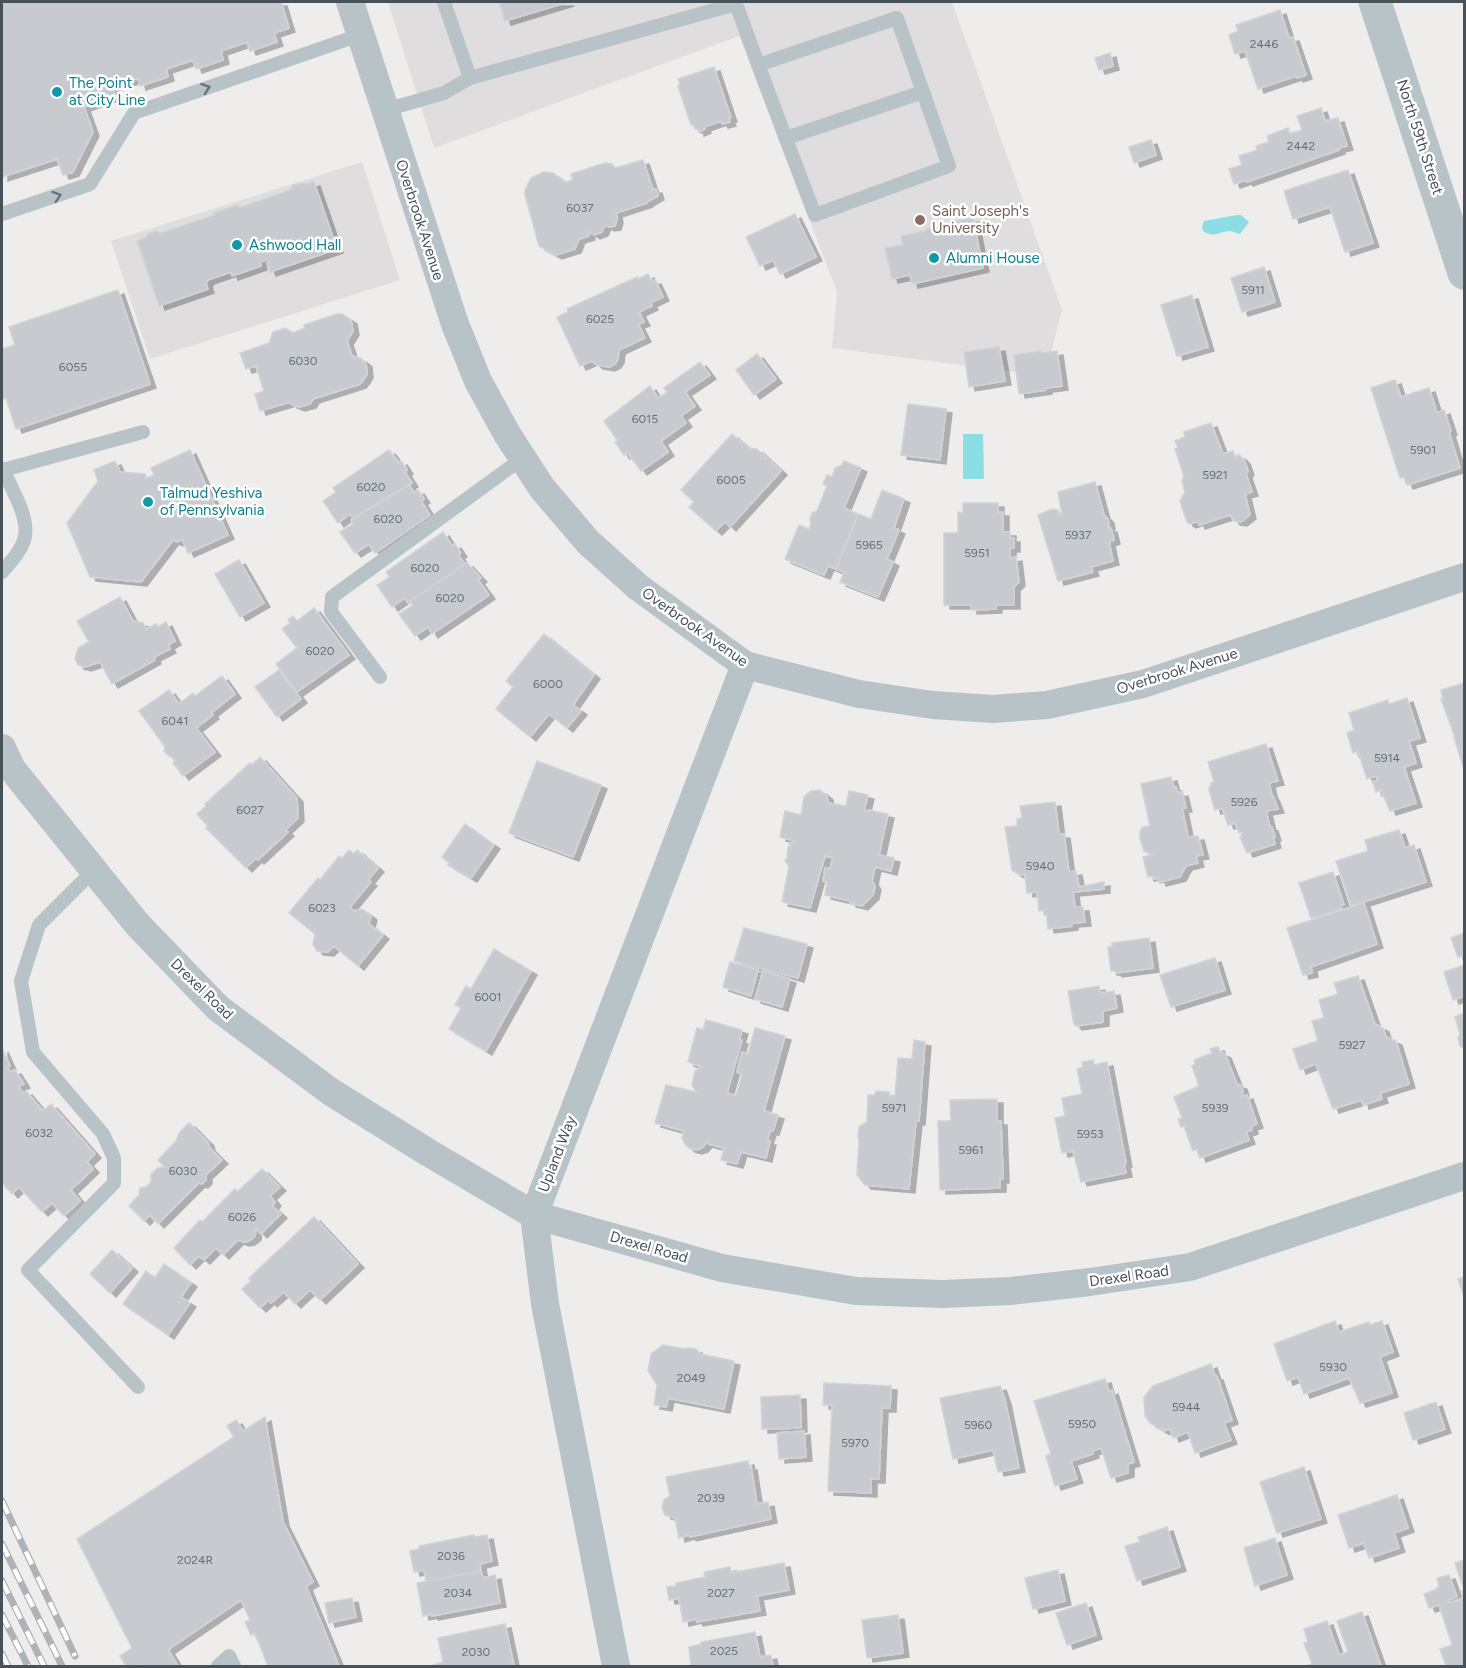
<svg xmlns="http://www.w3.org/2000/svg" width="1466" height="1668" viewBox="0 0 1466 1668" font-family="Figtree,sans-serif">
<defs>
<filter id="shadow"><feDropShadow dx="6" dy="4" stdDeviation="0" flood-color="#0004"/></filter>
</defs>
<rect width="100%" height="100%" fill="#efecec"/>
<!-- education -->
<g fill="#e0ddde">
<path d="M388 2H952L1062 310 1045 376 832 348 837 292 739 36 434 148Z"/>
<path d="M362 162 400 280 150 359 111 241Z"/>
</g>
<!-- water -->
<g fill="#8ddee4">
<path d="M1237 215H1241L1249 222 1240 234C1236 234 1233 231 1230 231 1220 231 1215 239 1203 231L1202 227 1204 221Z"/>
<path d="M963 434H983L984 479H963Z"/>
</g>
<!-- building -->
<g fill="#c7cacf" stroke="#d0d3d7" stroke-width="1.5" filter="url(#shadow)">
<path d="M2 2H281L289 28 274 33 277 42 250 51 247 42 221 51 223 60 196 69 193 60 166 69 168 77 140 86 138 78 112 87 115 96 84 107 93 132 73 172 63 175 57 159 2 177Z"/>
<path d="M499 2H568L505 21Z"/>
<path d="M1280 10 1289 38 1293 37 1306 75 1297 78 1296 76 1258 89 1245 51 1235 54 1229 35 1238 31 1236 25Z"/>
<path d="M1110 53 1113 66 1099 70 1095 58Z"/>
<path d="M714 67 731 118H728L730 122 722 124 721 121 704 127 705 129 698 132V129H695L693 124 691 125 678 86 680 85 678 79Z"/>
<path d="M1321 108 1325 121 1338 118 1347 146 1339 148V150L1247 182 1246 180 1234 184 1229 169 1242 165 1239 156 1257 150 1256 146 1269 142 1267 136 1288 128 1290 134 1302 130 1297 116Z"/>
<path d="M1151 140 1156 155 1134 163 1129 147Z"/>
<path d="M643 160 653 190 656 189 658 196 647 202V203L616 213 617 219 615 226 608 227 605 225 602 232 594 235 588 231 589 236 579 239 575 249 556 255 539 246 525 195V190L531 178 544 172 553 173 565 182 573 180 571 174 605 163 612 164 615 168Z"/>
<path d="M1348 170 1373 243 1345 252 1330 207 1293 219 1284 191Z"/>
<path d="M314 182 337 249 270 272 267 263 270 262 267 260 260 262 261 266 232 276 231 272 208 280 206 283 208 289 159 306 137 241 145 238 148 234 155 231 161 233 215 215 214 213 238 205 239 208 290 190 293 185 301 183 307 184Z"/>
<path d="M795 214 816 257 780 274 773 260 760 266 746 237Z"/>
<path d="M973 218 983 268 912 284 910 275 892 279 885 248 903 245 901 236 926 231V229L941 225 940 224Z"/>
<path d="M1264 267 1275 302 1242 312 1231 278Z"/>
<path d="M648 274 652 281 655 280 663 297 650 303 652 306 639 312 644 322 638 324 645 338 619 350 618 359 615 364 609 367 597 365 592 361 580 366 557 317 568 312 567 309 637 277 638 279Z"/>
<path d="M118 290 150 384 16 429 6 398 2 399V349L15 345 9 327Z"/>
<path d="M1192 295 1208 347 1177 356 1161 305Z"/>
<path d="M337 314H342L351 320 353 331 347 341 352 356 360 358 366 363 367 374 364 379 360 384 313 399 310 404 299 407 291 404 290 402 260 411 255 394 264 391 256 366 246 369 240 353 269 343 273 332 285 328 293 333 305 328 304 325Z"/>
<path d="M999 347 1005 381 969 387 964 352Z"/>
<path d="M1041 351V353L1057 351 1062 386 1046 388V390L1019 394 1014 355Z"/>
<path d="M757 354 776 379 754 395 736 370Z"/>
<path d="M700 362 710 375 685 392 695 406 681 416 686 423 661 441 668 452 641 471 627 452 624 455 615 442 618 441 604 421 650 386 658 398 667 392 664 388Z"/>
<path d="M1395 380 1401 397 1429 388 1437 413 1444 410 1451 431 1449 432 1460 468 1407 485 1404 477 1400 478 1371 388Z"/>
<path d="M908 404 946 409 940 460 901 455Z"/>
<path d="M1211 423 1223 454 1233 451 1235 457 1239 455 1244 460 1248 471 1246 474 1252 492 1245 494 1250 515 1241 522 1234 521 1230 515 1199 525 1198 521 1190 524 1187 522 1180 501 1185 492 1182 481 1184 476 1175 449 1178 448 1175 441 1185 437 1184 432Z"/>
<path d="M732 434 748 448 757 449 781 471 730 527 725 522 716 531 689 507 694 502 681 490Z"/>
<path d="M190 450 228 535 188 553 182 539 177 542 173 540 141 582 90 577 67 523 98 481 94 470 115 461 120 472 145 474 146 478 154 475 151 468Z"/>
<path d="M389 450 399 463 401 461 407 470 405 472 412 483 353 518 350 514 338 523 323 501 336 492 333 488Z"/>
<path d="M844 461 861 468 844 508 858 514 836 569 828 566 824 575 785 559 799 525 809 529 811 524 810 519 812 513 817 511 827 486 823 484 827 475 832 477 835 468 842 465Z"/>
<path d="M1095 482 1104 515 1108 519 1109 525 1107 529 1111 528 1114 540 1109 542 1113 561 1091 567 1093 572 1058 581 1038 515 1052 509 1058 510 1059 515H1062L1058 492Z"/>
<path d="M409 485 414 493 418 490 424 499 421 501 430 515 375 553 369 544 355 553 340 532 353 524 351 520Z"/>
<path d="M882 490 904 499 894 528 899 530 887 559 893 562 878 597 840 582 844 572 836 569 858 514 871 519Z"/>
<path d="M963 503H998V512H1003V532H1010V538H1014V548H1010V558L1016 557 1019 582 1014 587V605H996V609L971 610V605H944V533H958V512L963 513Z"/>
<path d="M443 532 452 546 455 544 461 553 458 555 465 564 408 603 405 598 392 607 377 585 390 577 386 572Z"/>
<path d="M239 560 264 603 240 617 215 574Z"/>
<path d="M467 563 481 578 478 580 489 595 432 634 428 627 415 636 399 614 413 605 410 601Z"/>
<path d="M120 597 133 621 143 623 146 629 156 624 158 627 166 622 175 641 168 645 170 649 154 657 155 660 112 684 100 662 85 667 78 665 75 659 78 648 89 642 77 621Z"/>
<path d="M314 608 349 655 297 692 276 664 297 648 282 629 290 623 288 620 293 616 297 621Z"/>
<path d="M544 634 594 675 573 705 581 711 567 728 549 714 530 737 496 709 513 687 506 681Z"/>
<path d="M279 670 301 699 277 717 255 687Z"/>
<path d="M222 676 235 694 211 713 213 715 196 728 215 752 183 776 173 763 175 761 172 757 169 756 164 751 165 747 139 711 169 690 179 704 193 693 195 696Z"/>
<path d="M1464 683V770L1454 737H1455L1441 699H1443L1441 690Z"/>
<path d="M1407 698 1420 738 1409 741 1416 763 1404 767 1416 803 1390 811 1381 790 1376 792 1373 782 1378 780 1376 776 1367 779 1358 751 1353 753 1347 733 1354 730 1349 713 1388 700 1389 704Z"/>
<path d="M1266 744 1278 781 1269 783 1272 796H1273L1278 809 1266 811 1270 827H1272L1275 837H1273L1275 844 1247 853 1240 837H1242L1241 832 1239 833 1235 823 1228 825 1222 808 1215 810 1209 790 1211 783 1214 782 1208 762Z"/>
<path d="M260 757 297 798 298 818 285 830 288 832 258 860 256 858 246 868 206 828 208 826 197 814 206 806 205 804 250 763 252 765Z"/>
<path d="M537 761 601 785 573 857 509 833Z"/>
<path d="M1171 777 1174 788 1176 787 1178 793 1182 792 1186 808H1182L1188 837 1198 836 1203 855 1196 856 1198 863 1186 866 1180 877 1160 882 1159 878 1154 879 1153 876 1148 877 1143 857 1152 855 1144 851 1140 839V831L1143 827 1150 826 1141 784Z"/>
<path d="M820 790 827 796 828 803 846 806 849 791 868 795 864 811 868 812V810L888 814 879 855 894 858 891 871 875 867 872 881 875 886 873 895 862 906 850 903V901L825 895 827 882 823 881 825 868 830 869 833 858 825 856 810 908 782 902 789 867 785 860 787 859 788 847H791L789 844 795 841 780 837 785 811 801 815 804 797 811 791Z"/>
<path d="M1055 802 1059 834H1064L1069 872 1076 871 1079 887 1104 882V889L1073 892 1075 907H1083L1085 922 1072 923V926L1048 929 1046 910 1039 911 1037 892 1027 893 1025 874 1020 875 1012 870 1005 827 1017 826V819L1022 818 1020 806Z"/>
<path d="M465 824 494 845 471 878 448 865 449 863 442 857Z"/>
<path d="M1399 830 1405 848 1414 845 1426 882 1351 906 1336 861 1368 851 1365 840Z"/>
<path d="M349 850 354 854 357 850 378 868 368 880 371 882 350 907 354 911 362 909 371 916 369 924 383 935 358 966 334 946 328 952 317 951 313 944 315 934 289 913 318 878 320 880 339 856 342 858Z"/>
<path d="M1333 872 1344 905H1340L1342 909 1311 918 1299 883Z"/>
<path d="M1364 903 1377 944 1311 967 1312 973 1303 975 1287 928Z"/>
<path d="M744 928 807 944 798 978 734 961Z"/>
<path d="M1464 933V955L1458 957 1451 938Z"/>
<path d="M1149 938 1153 968 1116 973 1115 971H1111L1108 947H1112V943Z"/>
<path d="M494 949 531 971 486 1051 449 1029 461 1008 455 1005 466 986 471 989Z"/>
<path d="M1215 958 1225 990 1171 1007 1160 975Z"/>
<path d="M730 962 758 970 751 996 723 987Z"/>
<path d="M1464 965V996L1453 1000 1444 972Z"/>
<path d="M763 971 790 979 782 1007 755 999Z"/>
<path d="M1358 976 1375 1024 1383 1028 1386 1037 1396 1041 1409 1084 1380 1093 1382 1099 1363 1105 1362 1100 1333 1109 1316 1064 1300 1070 1293 1049 1318 1041 1312 1021 1324 1018 1319 1000 1338 994 1334 983Z"/>
<path d="M1099 986 1100 993 1114 991 1117 1008 1103 1011V1022L1076 1026 1074 1024 1068 991Z"/>
<path d="M1464 1013V1048L1460 1046 1458 1038 1460 1034 1455 1017Z"/>
<path d="M706 1020 742 1030 739 1040H742L727 1093 736 1096 742 1074 737 1072 742 1052 748 1054 755 1028 785 1036 764 1111 778 1115 773 1131H770L767 1141H770L766 1158 741 1152 737 1164 721 1160 724 1148 706 1143 702 1148 696 1150 689 1148 685 1144 682 1138 684 1131 655 1123 666 1085 696 1092 692 1085 695 1071 702 1067 688 1062 697 1028 703 1030Z"/>
<path d="M914 1040 925 1042 919 1121H916L909 1189 865 1185 857 1175 859 1141 858 1137 859 1127 867 1122 868 1095H875L876 1091 889 1092V1095L895 1096 898 1058 912 1059Z"/>
<path d="M1218 1047 1220 1052 1225 1054 1237 1084 1241 1085 1243 1092 1241 1097 1247 1095 1257 1124 1251 1126 1252 1130 1246 1132 1249 1140 1200 1158 1197 1149 1193 1151 1184 1126 1181 1127 1178 1119 1182 1118 1174 1097 1199 1086 1192 1066 1195 1064 1194 1060 1212 1053 1210 1049Z"/>
<path d="M2 1048 10 1066 7 1067 10 1072 15 1070 24 1084 18 1086 20 1089 24 1094 26 1091 43 1111 51 1104 95 1154 87 1162 93 1169 71 1190 80 1201 64 1216 52 1203 42 1212 19 1187 12 1194 2 1182Z"/>
<path d="M1093 1060 1094 1065 1107 1062 1126 1163H1124L1126 1173 1081 1182 1073 1151 1062 1153 1055 1118 1065 1116 1062 1098 1082 1094 1077 1069 1083 1067 1082 1062Z"/>
<path d="M997 1099V1121H1001L1003 1179H1000V1188L940 1190 938 1121H951L950 1100Z"/>
<path d="M189 1123 208 1142 209 1147 222 1160 206 1175V1180L202 1184 199 1183 158 1224 150 1215 144 1221 129 1206 139 1195 140 1188 146 1187 151 1182V1174L158 1168 165 1167 158 1160 176 1141 179 1133Z"/>
<path d="M262 1169 280 1187 270 1196 275 1202 272 1206 281 1214 261 1234 256 1228 255 1236 249 1241 243 1242 238 1240 223 1255 216 1248 204 1260 199 1256 190 1265 174 1248 200 1220 202 1222 235 1189 237 1192Z"/>
<path d="M314 1217 358 1264 320 1300 310 1290 295 1304 284 1292 271 1303 269 1300 260 1308 242 1289 251 1281 249 1278Z"/>
<path d="M112 1250 132 1268 110 1293 90 1274Z"/>
<path d="M164 1264 191 1283 181 1297 190 1303 168 1335 123 1304 146 1271 155 1278Z"/>
<path d="M1464 1277V1297L1458 1279Z"/>
<path d="M1335 1321 1339 1332 1369 1322 1370 1325 1382 1321 1393 1352 1380 1357 1392 1393 1360 1403 1349 1378 1304 1394 1298 1377 1287 1381 1274 1344Z"/>
<path d="M663 1345 684 1349 688 1348 696 1349 700 1354 734 1361 724 1409 668 1398 666 1407 654 1405 657 1385 648 1371 651 1354Z"/>
<path d="M1211 1364 1215 1376H1217L1232 1420 1224 1423 1231 1440 1195 1453 1188 1432 1173 1438 1170 1429 1164 1431 1150 1423 1145 1416 1144 1397 1153 1386Z"/>
<path d="M1105 1379 1109 1392 1112 1390 1134 1462 1128 1464V1473L1111 1478 1101 1448 1092 1451 1093 1454 1071 1461 1077 1479 1055 1486 1046 1456 1051 1454 1034 1401Z"/>
<path d="M824 1383 891 1386 890 1408H882L879 1479H871V1493L828 1491 832 1405H823Z"/>
<path d="M1000 1386 1005 1400 1019 1468 998 1472 993 1450 953 1459 940 1398Z"/>
<path d="M800 1395 801 1428 762 1429 761 1397Z"/>
<path d="M1436 1402 1445 1429 1413 1440 1404 1413Z"/>
<path d="M265 1417 283 1522 313 1582 306 1586 339 1666H268L255 1633 251 1635 245 1622 250 1620 241 1600 168 1650 178 1666H144L143 1665 126 1666 120 1656 132 1648 77 1539 234 1437 227 1426 236 1420 243 1431Z"/>
<path d="M804 1431 806 1457 779 1459 777 1433Z"/>
<path d="M748 1461 749 1467 751 1466 757 1504 768 1502 771 1519 690 1537 689 1535 679 1538 675 1518 665 1515 662 1507 664 1500 670 1496 666 1477Z"/>
<path d="M1304 1467 1321 1519 1277 1533 1260 1482Z"/>
<path d="M1397 1495 1408 1528 1394 1533 1399 1548 1369 1558 1364 1543 1349 1548 1338 1515Z"/>
<path d="M1167 1527 1180 1567 1137 1581 1125 1546 1140 1542 1138 1537Z"/>
<path d="M474 1535V1537L487 1535 492 1561 480 1564 481 1571 426 1582 424 1570 414 1572 410 1551 419 1549V1546Z"/>
<path d="M1275 1538 1287 1575 1255 1586 1244 1548Z"/>
<path d="M1464 1560V1666H1446L1440 1649 1452 1645 1439 1605 1429 1608 1424 1594 1435 1590 1439 1586 1437 1578 1449 1575 1457 1597 1448 1600 1449 1603 1464 1598 1461 1591 1464 1590 1455 1563Z"/>
<path d="M784 1563 789 1590 757 1596 760 1611 697 1622 696 1619 683 1622 679 1598 669 1600 667 1587 676 1586V1583L705 1577 704 1572 730 1567 731 1573Z"/>
<path d="M1058 1570 1065 1601 1033 1609 1025 1578Z"/>
<path d="M481 1571 483 1578 495 1575 500 1603 432 1616V1614L423 1616 417 1583Z"/>
<path d="M352 1598 356 1617 329 1623 325 1603Z"/>
<path d="M1086 1603 1096 1635 1067 1645 1056 1613Z"/>
<path d="M1362 1612 1381 1666H1306L1312 1664 1304 1643 1308 1642 1304 1629 1327 1621 1339 1655 1348 1652 1337 1621Z"/>
<path d="M898 1615 903 1653 867 1658 862 1620Z"/>
<path d="M505 1624 514 1666H433V1665L443 1662 438 1638Z"/>
<path d="M755 1632 760 1657 771 1655 773 1666H691L689 1647 701 1644V1642Z"/>
</g>
<g fill="none" stroke-linecap="round" stroke-linejoin="round">
<!-- service -->
<g stroke="#b8c3c8" stroke-width="14">
<path d="M736 4C762 75 788 145 815 215L949 166 897 18 758 65"/>
<path d="M470 78 736 4 735 2"/>
<path d="M385 110 444 93 470 78 444 2"/>
<path d="M786 138 923 92"/>
<path d="M2 214 90 184 134 113 360 35"/>
<path d="M2 469C8 478 12 489 17 499 33 534 26 545 2 572"/>
<path d="M3 470 143 432"/>
<path d="M380 677 331 612 332 597 523 458"/>
<path d="M94 870 39 925 21 981 33 1052 103 1134 114 1158V1183L28 1270 138 1387"/>
<path d="M218 1666 229 1656 234 1666"/>
</g>
<!-- minor -->
<g stroke="#b8c3c8" stroke-width="28">
<path d="M350 2 455 324 478 381 507 434 542 488 588 542 638 587 745 665 859 694 933 705 993 709 1047 705 1143 684 1464 577"/>
<path d="M2 748 12 769 138 925 218 1008 331 1092 429 1153 534 1215 722 1268 856 1291 943 1294 1011 1291 1090 1282 1190 1267 1464 1176"/>
<path d="M616 1666 545 1304 534 1215 745 665"/>
</g>
<!-- tertiary -->
<path stroke="#b8c3c8" stroke-width="33" d="M1375 2 1464 273"/>
<!-- rail casing -->
<g stroke="#afb2b6" stroke-width="7">
<g id="rail">
<path d="M2 1501 75 1656"/>
<path d="M2 1544 62 1666"/>
<path d="M2 1581 44 1666"/>
<path d="M2 1615 28 1666"/>
<path d="M2 1654 8 1666"/>
</g>
</g>
<!-- rail -->
<use href="#rail" stroke="#fff" stroke-width="4.5" stroke-dasharray="14" stroke-linecap="butt"/>
</g>
<!-- one-way arrows -->
<defs><path id="oneway-chevron" d="M-2-3.5L2.5 0L-2 3.5" fill="none" stroke-width="1.6" stroke-linecap="round" stroke-linejoin="round" transform="scale(1.5)"/></defs>
<g stroke="#68747a">
<use href="#oneway-chevron" transform="translate(206 88) rotate(-19)"/>
<use href="#oneway-chevron" transform="translate(57 196) rotate(-18)"/>
</g>
<!-- markers -->
<g fill="#0f9aa8" stroke="#fff" stroke-width="2">
<circle cx="57" cy="92" r="6"/>
<circle cx="237" cy="245" r="6"/>
<circle cx="934" cy="258" r="6"/>
<circle cx="148" cy="502" r="6"/>
</g>
<circle fill="#8d6e63" stroke="#fff" stroke-width="2" cx="920" cy="220" r="6"/>
<g text-anchor="middle" dominant-baseline="central" stroke-width="5" stroke-linejoin="round" paint-order="stroke">
<!-- number labels -->
<g font-size="12" fill="#667076">
<text x="1264" y="44">2446</text>
<text x="1301" y="146">2442</text>
<text x="580" y="208">6037</text>
<text x="1253" y="290">5911</text>
<text x="600" y="319">6025</text>
<text x="303" y="361">6030</text>
<text x="73" y="367">6055</text>
<text x="645" y="419">6015</text>
<text x="1423" y="450">5901</text>
<text x="1215" y="475">5921</text>
<text x="731" y="480">6005</text>
<text x="371" y="487">6020</text>
<text x="388" y="519">6020</text>
<text x="1078" y="535">5937</text>
<text x="869" y="545">5965</text>
<text x="977" y="553">5951</text>
<text x="425" y="568">6020</text>
<text x="450" y="598">6020</text>
<text x="320" y="651">6020</text>
<text x="548" y="684">6000</text>
<text x="175" y="721">6041</text>
<text x="1387" y="758">5914</text>
<text x="1244" y="802">5926</text>
<text x="250" y="810">6027</text>
<text x="1040" y="866">5940</text>
<text x="322" y="908">6023</text>
<text x="488" y="997">6001</text>
<text x="1352" y="1045">5927</text>
<text x="894" y="1108">5971</text>
<text x="1215" y="1108">5939</text>
<text x="39" y="1133">6032</text>
<text x="1090" y="1134">5953</text>
<text x="971" y="1150">5961</text>
<text x="183" y="1171">6030</text>
<text x="242" y="1217">6026</text>
<text x="1333" y="1367">5930</text>
<text x="691" y="1378">2049</text>
<text x="1186" y="1407">5944</text>
<text x="1082" y="1424">5950</text>
<text x="978" y="1425">5960</text>
<text x="855" y="1443">5970</text>
<text x="711" y="1498">2039</text>
<text x="451" y="1556">2036</text>
<text x="195" y="1560">2024R</text>
<text x="458" y="1593">2034</text>
<text x="721" y="1593">2027</text>
<text x="724" y="1651">2025</text>
<text x="476" y="1652">2030</text>
</g>
<!-- culture labels -->
<g font-size="15" fill="#0d838f" stroke="#fff" text-anchor="start">
<text x="69" y="83">The Point<tspan x="69" dy="17">at City Line</tspan></text>
<text x="249" y="245">Ashwood Hall</text>
<text x="946" y="258">Alumni House</text>
<text x="160" y="493">Talmud Yeshiva<tspan x="160" dy="17">of Pennsylvania</tspan></text>
</g>
<!-- street labels -->
<g font-size="15" fill="#465258" stroke="#fff">
<text transform="translate(1420 137) rotate(72)">North 59th Street</text>
<text transform="translate(420 220) rotate(72)">Overbrook Avenue</text>
<text transform="translate(695 627) rotate(35)">Overbrook Avenue</text>
<text transform="translate(1177 671) rotate(-17)">Overbrook Avenue</text>
<text transform="translate(202 989) rotate(44)">Drexel Road</text>
<text transform="translate(557 1154) rotate(-69)">Upland Way</text>
<text transform="translate(649 1247) rotate(16)">Drexel Road</text>
<text transform="translate(1129 1276) rotate(-8)">Drexel Road</text>
</g>
<!-- education labels -->
<g font-size="15" fill="#785e54" stroke="#fff" text-anchor="start">
<text x="932" y="211">Saint Joseph's<tspan x="932" dy="17">University</tspan></text>
</g>
</g>
<!-- border -->
<rect width="1466" height="1668" fill="none" stroke="#465258" stroke-width="6"/>
</svg>
